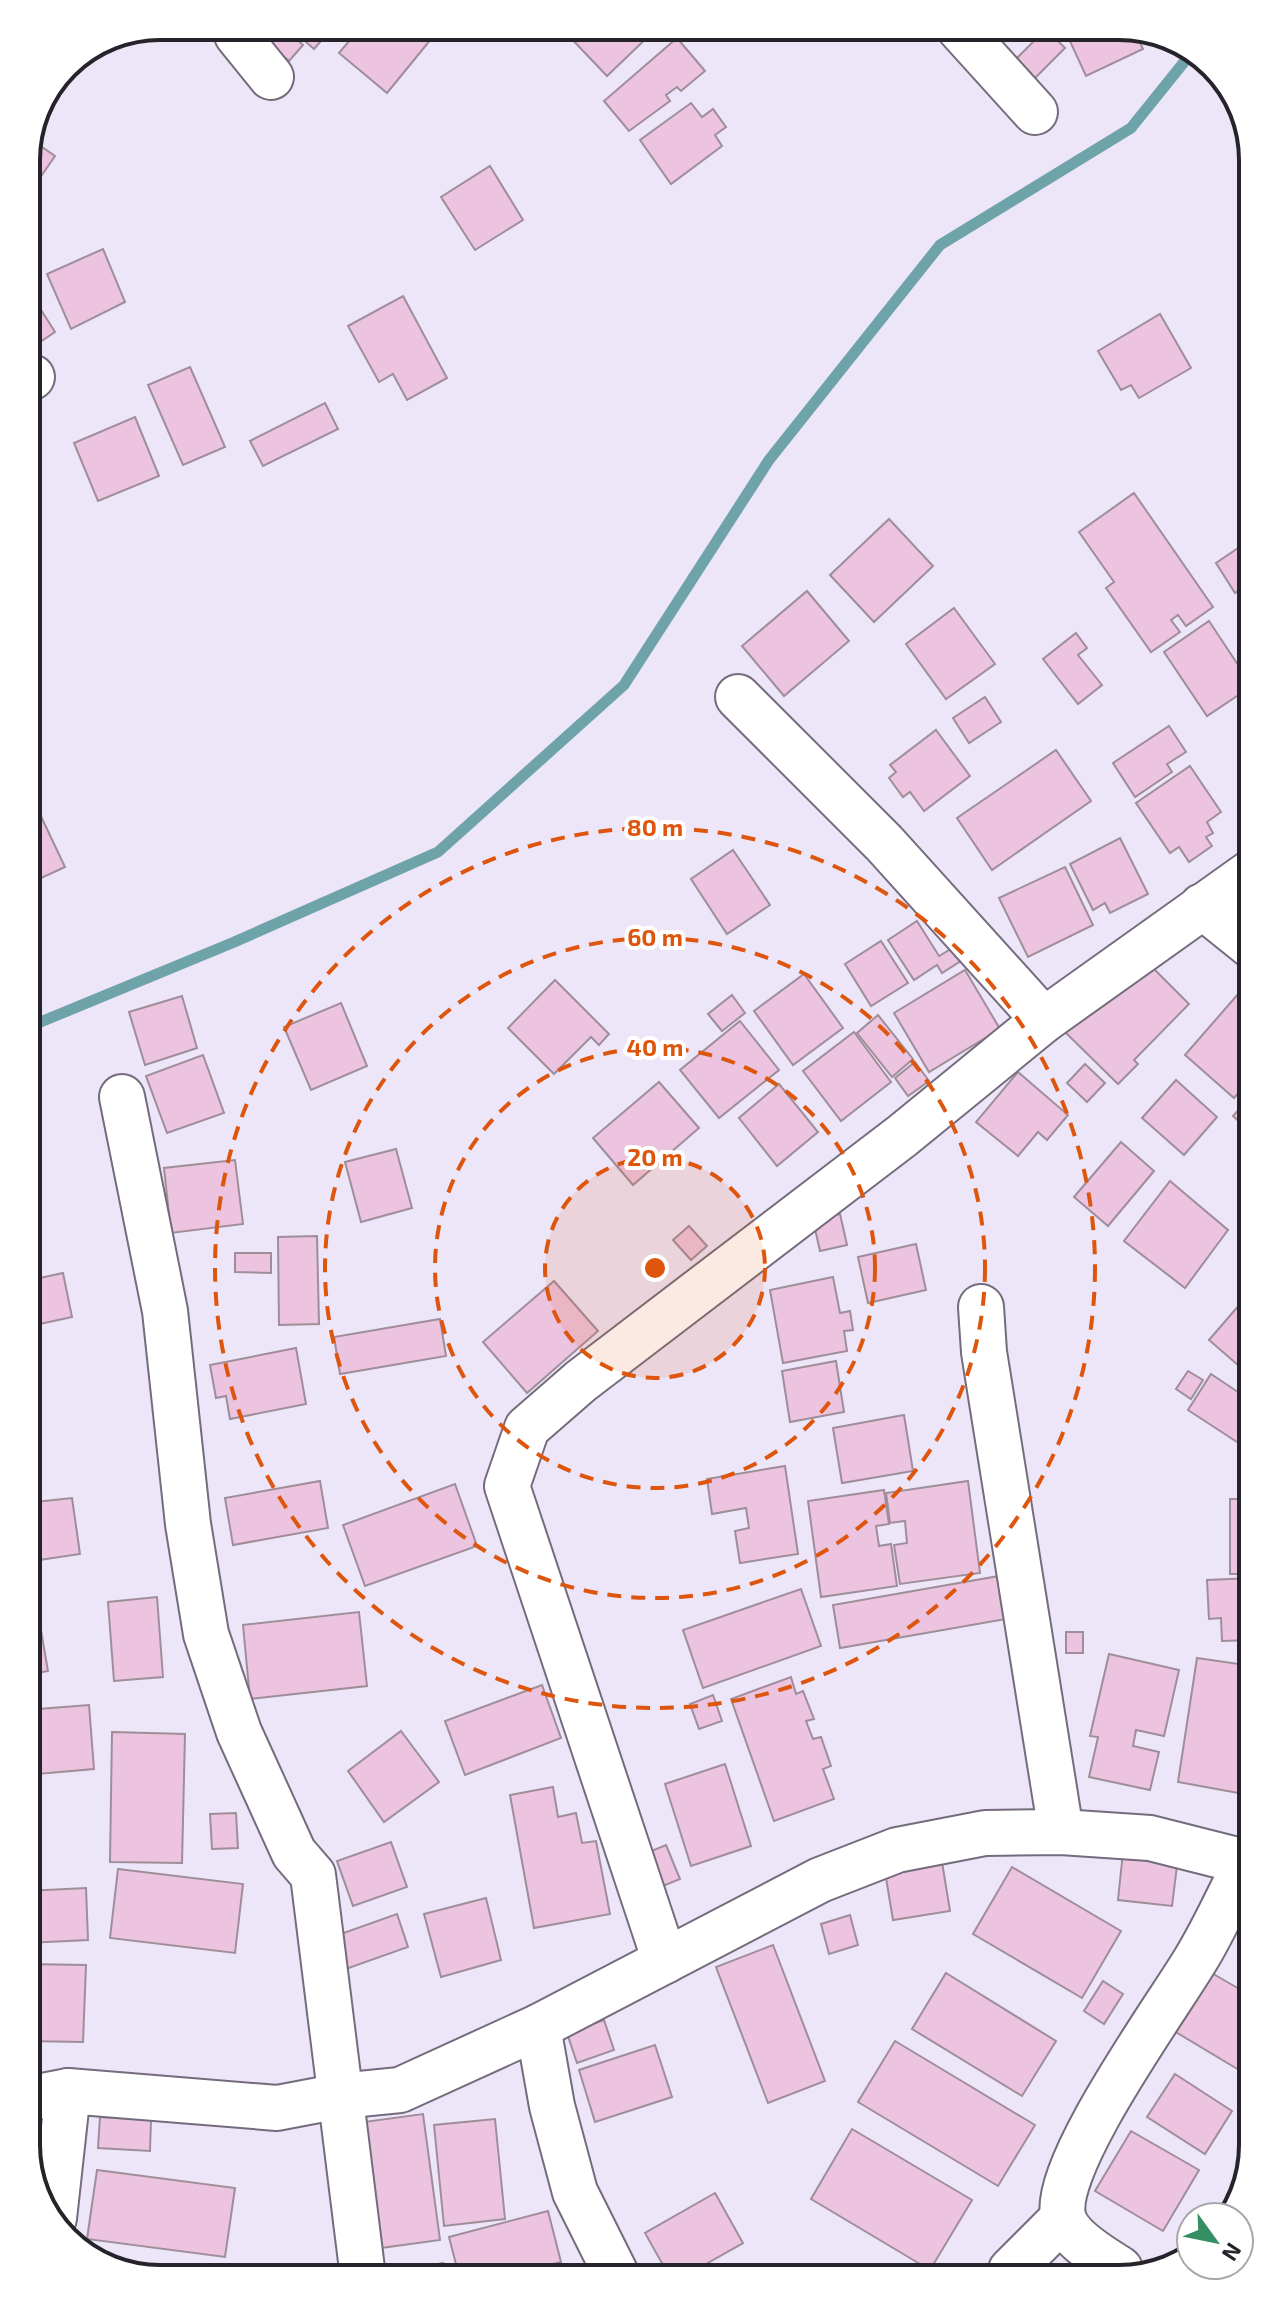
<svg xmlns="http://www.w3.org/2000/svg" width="1279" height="2305" viewBox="0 0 1279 2305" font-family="'Exo 2',sans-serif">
<rect width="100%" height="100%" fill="#ede5f8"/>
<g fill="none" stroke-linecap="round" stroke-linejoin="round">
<!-- stream -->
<path stroke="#6da3a9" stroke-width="11" d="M26 1028 232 943 438 852 624 685 769 460 940 245 1131 128 1193 51"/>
</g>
<!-- building -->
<g fill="#ecc4df" stroke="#9f8e99" stroke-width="2">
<path d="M1128 26 1133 28 1143 49 1086 76 1069 39 1096 27Z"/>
<path d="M1046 29 1065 48 1035 78 1016 59Z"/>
<path d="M654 31 607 76 565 32Z"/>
<path d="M436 33 387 93 339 53 355 34Z"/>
<path d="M291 34 303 45 289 61 259 35Z"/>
<path d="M297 34H327L314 49Z"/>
<path d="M677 38 705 71 681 91 677 87 666 95 670 101 629 131 604 101Z"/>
<path d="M691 103 702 117 713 109 726 127 715 135 722 146 671 184 640 140Z"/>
<path d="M32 140 55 156 26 198V152Z"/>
<path d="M490 166 523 220 475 250 441 197Z"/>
<path d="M103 249 125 302 71 329 47 274Z"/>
<path d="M26 286 55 332 37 344 26 326Z"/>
<path d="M403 296 447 378 407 400 393 374 379 382 348 326Z"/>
<path d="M1160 314 1191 368 1139 398 1131 385 1121 390 1098 351Z"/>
<path d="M190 367 225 447 183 465 148 385Z"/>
<path d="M325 403 338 429 263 466 250 441Z"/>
<path d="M135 417 159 476 98 501 74 443Z"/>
<path d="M1134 493 1213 607 1186 626 1178 615 1171 620 1180 632 1151 652 1106 588 1114 582 1079 532Z"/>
<path d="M889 519 933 566 874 622 830 575Z"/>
<path d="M1253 538V580L1235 593 1216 563Z"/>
<path d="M807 591 849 641 784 696 742 646Z"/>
<path d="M954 608 995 664 946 699 906 644Z"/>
<path d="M1209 621 1252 686 1207 716 1164 652Z"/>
<path d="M1076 633 1087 648 1078 655 1102 685 1078 704 1043 659Z"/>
<path d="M985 697 1001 722 969 743 953 718Z"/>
<path d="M1169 726 1186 752 1167 764 1172 772 1135 797 1113 763Z"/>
<path d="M936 730 970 776 924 811 910 792 903 797 889 778 896 772 890 765Z"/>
<path d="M1056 750 1091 801 992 870 957 818Z"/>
<path d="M1190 766 1221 812 1207 822 1213 833 1206 837 1212 846 1189 862 1179 847 1170 853 1136 803Z"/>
<path d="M38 810 65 867 26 885V816Z"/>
<path d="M1120 838 1148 894 1110 913 1105 903 1093 910 1070 864Z"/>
<path d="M733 850 770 905 727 934 691 879Z"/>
<path d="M1065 867 1093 925 1028 957 999 898Z"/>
<path d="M917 921 939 956 956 946 964 959 942 973 937 965 914 980 888 940Z"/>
<path d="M881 941 908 983 871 1006 845 964Z"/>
<path d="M1145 960 1189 1004 1134 1060 1138 1064 1118 1084 1064 1031 1086 1009 1091 1014Z"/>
<path d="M965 970 1000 1029 929 1072 894 1013Z"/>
<path d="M804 974 843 1028 793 1065 754 1011Z"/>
<path d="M555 980 609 1034 599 1045 591 1037 554 1074 508 1028Z"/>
<path d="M1239 993 1253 1005V1076L1234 1098 1185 1055Z"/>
<path d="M732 995 745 1013 722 1031 708 1014Z"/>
<path d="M182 996 197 1048 145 1065 129 1012Z"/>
<path d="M341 1003 367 1066 311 1090 284 1027Z"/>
<path d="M878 1015 913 1059 892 1077 857 1033Z"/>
<path d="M740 1021 779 1070 719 1118 680 1070Z"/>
<path d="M854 1032 891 1082 841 1121 803 1071Z"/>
<path d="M203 1055 224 1113 167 1133 146 1076Z"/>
<path d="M915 1062 929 1081 908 1096 895 1078Z"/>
<path d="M1085 1064 1105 1083 1087 1102 1067 1083Z"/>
<path d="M1018 1072 1068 1115 1047 1140 1038 1132 1018 1156 976 1122Z"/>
<path d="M1176 1080 1217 1117 1184 1155 1142 1118Z"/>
<path d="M659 1082 699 1128 633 1185 593 1138Z"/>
<path d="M779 1084 818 1132 777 1166 739 1118Z"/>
<path d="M1253 1094V1135L1233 1116Z"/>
<path d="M1121 1142 1154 1171 1108 1226 1074 1197Z"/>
<path d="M396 1149 412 1208 361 1222 345 1162Z"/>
<path d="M235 1160 243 1224 171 1233 164 1168Z"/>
<path d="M1170 1181 1228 1230 1185 1288 1124 1241Z"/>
<path d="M840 1214 847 1245 820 1251 813 1220Z"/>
<path d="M689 1226 707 1246 691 1260 673 1240Z"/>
<path d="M317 1236 319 1324 279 1325 278 1237Z"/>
<path d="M916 1244 926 1290 868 1303 858 1257Z"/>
<path d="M235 1253H271V1273L235 1272Z"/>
<path d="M63 1273 72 1317 26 1327V1281Z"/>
<path d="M833 1277 840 1313 850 1311 853 1330 844 1331 847 1351 783 1363 770 1290Z"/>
<path d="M554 1281 598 1331 527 1393 483 1342Z"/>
<path d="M1253 1289V1378L1209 1340Z"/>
<path d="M440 1319 446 1356 340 1374 334 1337Z"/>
<path d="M296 1348 306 1404 230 1419 226 1396 216 1398 210 1365Z"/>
<path d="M836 1361 844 1412 790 1422 782 1371Z"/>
<path d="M1188 1371 1203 1380 1191 1399 1176 1389Z"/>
<path d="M1211 1374 1253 1402V1425L1240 1444 1188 1410Z"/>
<path d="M904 1415 913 1471 842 1483 833 1428Z"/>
<path d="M785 1466 798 1554 740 1563 735 1531 749 1528 746 1508 712 1514 707 1479Z"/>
<path d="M320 1481 328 1528 233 1545 225 1498Z"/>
<path d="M968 1481 980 1573 900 1584 894 1545 907 1543 905 1521 890 1523 886 1493Z"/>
<path d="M455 1484 477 1546 365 1586 343 1525Z"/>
<path d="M884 1490 889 1524 876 1526 879 1546 891 1544 897 1586 821 1597 808 1501Z"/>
<path d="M72 1498 80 1554 26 1562V1503Z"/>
<rect x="1230" y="1499" width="23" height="75"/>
<path d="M999 1576 1006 1619 840 1648 833 1605Z"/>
<path d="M1253 1578V1640L1222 1641 1221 1618 1209 1619 1207 1580Z"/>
<path d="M801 1589 821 1646 703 1688 683 1630Z"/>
<path d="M157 1597 163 1677 114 1681 108 1602Z"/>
<path d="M359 1612 367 1686 250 1699 243 1625Z"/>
<path d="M38 1613 48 1671 26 1675V1615Z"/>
<rect x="1066" y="1632" width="17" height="21"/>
<path d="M1109 1654 1179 1670 1164 1736 1136 1730 1133 1746 1159 1752 1150 1790 1089 1777 1098 1737 1090 1736Z"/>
<path d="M1197 1658 1253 1666V1787L1244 1786V1794L1178 1782Z"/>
<path d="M791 1677 796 1694 803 1691 814 1719 806 1721 813 1739 821 1737 831 1766 823 1769 834 1799 774 1821 731 1699Z"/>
<path d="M542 1685 561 1738 465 1775 445 1721Z"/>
<path d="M713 1695 722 1721 699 1729 690 1704Z"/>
<path d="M89 1705 94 1769 26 1775V1710Z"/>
<path d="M401 1731 439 1782 384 1822 348 1771Z"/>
<path d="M112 1732 185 1734 182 1863 110 1862Z"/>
<path d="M725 1764 751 1846 691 1866 665 1784Z"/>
<path d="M553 1787 558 1817 576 1813 582 1843 596 1841 610 1914 534 1928 510 1795Z"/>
<path d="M236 1813 238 1848 212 1849 210 1814Z"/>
<path d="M391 1842 407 1887 353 1906 337 1861Z"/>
<path d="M666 1845 680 1879 663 1886 649 1852Z"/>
<path d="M1123 1852 1178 1858 1172 1906 1118 1900Z"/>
<path d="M942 1862 950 1911 893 1920 885 1872Z"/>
<path d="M1012 1867 1121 1931 1082 1998 973 1934Z"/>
<path d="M118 1869 243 1884 235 1953 110 1938Z"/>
<path d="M86 1888 88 1940 26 1943V1891Z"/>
<path d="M486 1898 501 1960 441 1977 424 1914Z"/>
<path d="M397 1914 408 1947 343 1970 332 1937Z"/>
<path d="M850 1915 858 1945 829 1954 821 1924Z"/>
<path d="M773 1945 825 2081 768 2103 716 1967Z"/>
<path d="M26 1964 86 1965 83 2042 26 2041Z"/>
<path d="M1210 1972 1253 1997V2070L1249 2076 1174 2031Z"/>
<path d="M946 1973 1056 2041 1022 2096 912 2029Z"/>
<path d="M1103 1981 1123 1994 1104 2024 1084 2011Z"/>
<path d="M604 2020 614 2050 577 2063 567 2033Z"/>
<path d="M895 2041 1035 2125 998 2186 858 2102Z"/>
<path d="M655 2045 672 2097 595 2122 579 2070Z"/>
<path d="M1175 2074 1232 2111 1205 2154 1147 2117Z"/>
<path d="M423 2114 440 2240 366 2250 349 2124Z"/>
<path d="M100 2117 151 2120 150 2151 98 2148Z"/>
<path d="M495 2119 505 2219 444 2226 434 2125Z"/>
<path d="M852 2129 972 2200 930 2270 811 2199Z"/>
<path d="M1131 2131 1199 2170 1163 2231 1095 2191Z"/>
<path d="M97 2170 235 2188 225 2257 87 2239Z"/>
<path d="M1232 2192 1238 2196 1231 2217H1218Z"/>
<path d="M715 2193 743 2243 690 2273 668 2274 645 2233Z"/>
<path d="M548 2211 561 2262 509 2275 459 2276 449 2237Z"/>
<path d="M443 2263 445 2276H378Z"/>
</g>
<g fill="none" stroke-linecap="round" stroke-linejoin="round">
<!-- minor casing -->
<g stroke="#746c7c" stroke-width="48">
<g id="minor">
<path d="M959 28 1035 112"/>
<path d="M237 35 271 77"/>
<path d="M26 380 32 377"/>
<path d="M738 697 884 843 1044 1020"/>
<path d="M1202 906 1253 947"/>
<path d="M122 1097 165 1311 188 1524 206 1634 239 1732 294 1853 313 1875 363 2277"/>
<path d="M981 1307 984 1352 1061 1832"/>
<path d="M665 1961 507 1486 527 1428 581 1381 902 1136 1044 1020 1253 871"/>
<path d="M538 2027 552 2106 575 2192 616 2274"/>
<path d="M26 2099 68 2091 277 2108 340 2096 400 2090 538 2027 820 1880 897 1850 985 1833 1061 1832 1150 1838 1253 1864"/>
<path d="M54 2218 68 2091"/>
<path d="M1120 2269C1102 2257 1068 2239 1063 2216 1053 2164 1166 2009 1196 1959 1215 1928 1230 1893 1247 1861"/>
<path d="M1011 2270 1063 2218"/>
</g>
</g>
<!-- minor -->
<use href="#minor" stroke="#fff" stroke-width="44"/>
</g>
<!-- distance rings -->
<circle cx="655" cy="1268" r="110" fill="#de560e" fill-opacity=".12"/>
<g fill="none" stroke="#de560e" stroke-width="4" stroke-dasharray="14 10">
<circle cx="655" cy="1268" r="110"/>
<circle cx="655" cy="1268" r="220"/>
<circle cx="655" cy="1268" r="330"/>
<circle cx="655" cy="1268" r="440"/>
</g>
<!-- crop -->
<path d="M0 0H1279V2305H0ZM160 40H1119A120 120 0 0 1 1239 160V2145A120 120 0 0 1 1119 2265H160A120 120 0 0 1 40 2145V160A120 120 0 0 1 160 40Z" fill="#fff" fill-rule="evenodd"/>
<path fill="none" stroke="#26232a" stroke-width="4" d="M160 40H1119A120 120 0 0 1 1239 160V2145A120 120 0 0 1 1119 2265H160A120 120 0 0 1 40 2145V160A120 120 0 0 1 160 40Z"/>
<circle cx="655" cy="1268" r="12" fill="#de560e" stroke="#fff" stroke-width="4"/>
<g font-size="24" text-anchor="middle" font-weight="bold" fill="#de560e" stroke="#fff" stroke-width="8" stroke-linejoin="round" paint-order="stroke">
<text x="655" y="836">80 m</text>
<text x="655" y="946">60 m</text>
<text x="655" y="1056">40 m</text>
<text x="655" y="1166">20 m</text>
</g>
<!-- north arrow -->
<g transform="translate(1215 2241) rotate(123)"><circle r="38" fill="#ffffff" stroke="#a8a7aa" stroke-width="2"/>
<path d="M0-6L14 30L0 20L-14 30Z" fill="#368e63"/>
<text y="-12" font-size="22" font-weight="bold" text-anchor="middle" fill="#26232a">N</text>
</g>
</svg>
